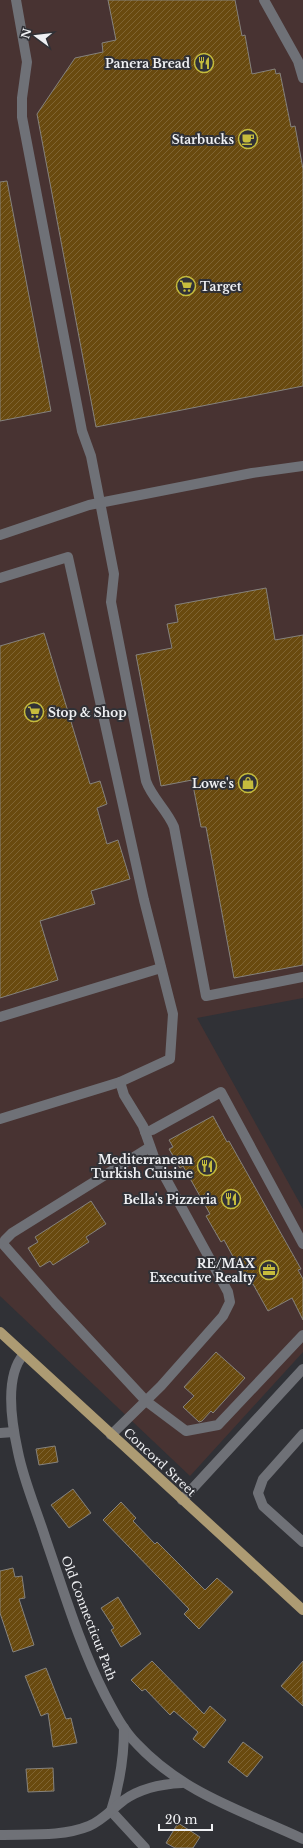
<svg xmlns="http://www.w3.org/2000/svg" width="303" height="1848" viewBox="0 0 303 1848" font-family="'Libre Baskerville',serif">
<defs>
<pattern id="building-hatch" width="6" height="6" patternUnits="userSpaceOnUse"><rect width="6" height="6" fill="#694a0f"/><path d="M-1 1l2-2M0 6l6-6M5 7l2-2" fill="none" stroke="#7f6432"/></pattern>
</defs>
<rect width="100%" height="100%" fill="#303136"/>
<!-- commercial -->
<path fill="#483332" d="M0 0H303V998L197 1018 303 1209V1352L190 1476 0 1296Z"/>
<!-- building -->
<g fill="url(#building-hatch)" stroke="#85827d">
<path d="M108 0H235L242 36 245 35 252 74 275 69 276 74 280 73 291 127 295 126 303 169V386L96 427 37 114 75 58 103 52 102 43 116 40Z"/>
<path d="M7 181 51 411 0 421V182Z"/>
<path d="M266 588 275 640 303 635V965L234 978 206 827H201L192 780 161 786 136 655 172 648 167 624 178 622 175 605Z"/>
<path d="M44 633 90 784 100 781 107 804 97 808 107 844 118 840 130 879 91 891 95 904 40 921 58 980 0 998V646Z"/>
<path d="M213 1116 227 1142 229 1141 301 1269 298 1270 303 1279V1320L292 1298 268 1311 253 1284 249 1286 224 1240 221 1242 206 1216 210 1214 183 1166 180 1168 169 1149 173 1147 169 1140Z"/>
<path d="M91 1201 106 1224 86 1237 89 1242 53 1265 50 1261 40 1267 28 1248 38 1242 35 1237Z"/>
<path d="M216 1352 245 1378 213 1413 211 1411 202 1421 199 1422 183 1407 194 1396 184 1387Z"/>
<path d="M55 1446 58 1462 39 1465 36 1449Z"/>
<path d="M73 1489 91 1513 69 1528 51 1505Z"/>
<path d="M121 1502 136 1518 133 1521 155 1544 157 1542 205 1590 217 1578 233 1592 199 1629 184 1614 189 1609 103 1520Z"/>
<path d="M13 1568 15 1577 22 1576 25 1598 19 1599 34 1645 13 1652 0 1613V1571Z"/>
<path d="M118 1597 141 1634 121 1647 111 1630 114 1628 101 1608Z"/>
<path d="M152 1661 204 1714 210 1706 226 1720 204 1748 193 1739 198 1732 174 1711 170 1715 145 1689 142 1691 131 1680Z"/>
<path d="M303 1661V1706L281 1686Z"/>
<path d="M46 1668 66 1719 71 1718 77 1743 53 1747 48 1713 41 1716 25 1676Z"/>
<path d="M243 1742 263 1757 247 1777 228 1762Z"/>
<path d="M53 1768 54 1791 28 1792 26 1769Z"/>
<path d="M178 1823 200 1837 193 1848H175L166 1843Z"/>
</g>
<g fill="none" stroke-linecap="round" stroke-linejoin="round">
<!-- minor -->
<g stroke="#6f7177" stroke-width="10">
<path d="M16 0 27 62 22 98V117L82 431 91 456 114 574 111 602 146 781C152 798 167 810 174 827L206 996 303 977"/>
<path d="M264 0 298 61 303 78"/>
<path d="M0 535 89 505 252 473 303 466"/>
<path d="M0 578 68 557 144 900 173 1014 170 1059 120 1082 0 1119"/>
<path d="M0 1017 161 968"/>
<path d="M145 1132 152 1130 221 1092 303 1244"/>
<path d="M150 1147 12 1233 5 1240 3 1244 55 1303 146 1401 186 1431 218 1425 303 1335"/>
<path d="M24 1354C4 1376 12 1425 18 1452 24 1482 37 1511 46 1540 64 1592 80 1646 105 1695 114 1712 123 1730 137 1744 184 1794 243 1811 303 1839"/>
<path d="M0 1433 14 1432"/>
<path d="M303 1434 263 1479 258 1493 263 1506 303 1542"/>
<path d="M111 1435 161 1386 223 1316 230 1302 228 1292 154 1157 143 1126 124 1095 120 1082"/>
<path d="M182 1500 303 1369"/>
<path d="M124 1728C124 1757 120 1783 111 1811L145 1848"/>
<path d="M0 1835C29 1834 62 1837 89 1826 102 1821 112 1809 124 1800 141 1788 161 1784 182 1783"/>
</g>
<!-- major -->
<path stroke="#ad9b73" stroke-width="10" d="M0 1332 303 1610"/>
</g>
<!-- icons -->
<defs>
<g id="restaurant-ring" transform="scale(1)"><circle r="9.5" fill="#303136" stroke="#c5bc3d" stroke-width="1.5"/><path d="M-5-6h1v4h1v-4h1v4h1v-4h1v5L-1.5 .5V6h-2V.5L-5-1ZM5-6V6H3V1.5H1.5Q1.5-4 5-6Z" fill="#c5bc3d"/></g>
<g id="cafe-ring" transform="scale(1)"><circle r="9.5" fill="#303136" stroke="#c5bc3d" stroke-width="1.5"/><path d="M-5.5-4.5H6V0H3Q3 3.5 0 3.5H-2.5Q-5.5 3.5-5.5 0ZM3-3.2v2h1.7v-2ZM-6 4.5H4V6H-6Z" fill="#c5bc3d"/></g>
<g id="supermarket-ring" transform="scale(1)"><circle r="9.5" fill="#303136" stroke="#c5bc3d" stroke-width="1.5"/><path d="M-6-5.5h2.5l.6 2H6L4.5 2H-2.5L-4.4-4H-6ZM-1.5 3.2a1.3 1.3 0 1 0 .1 0ZM3 3.2a1.3 1.3 0 1 0 .1 0Z" fill="#c5bc3d"/></g>
<g id="shop-ring" transform="scale(1)"><circle r="9.5" fill="#303136" stroke="#c5bc3d" stroke-width="1.5"/><path d="M-5-2.5h2.3a2.7 3.5 0 0 1 5.4 0H5L5.5 6h-11ZM-1.5-2.5h3a1.5 2.3 0 0 0-3 0Z" fill="#c5bc3d"/></g>
<g id="office-ring" transform="scale(1)"><circle r="9.5" fill="#303136" stroke="#c5bc3d" stroke-width="1.5"/><path d="M-6-3h4V-5.5h4V-3h4V5H-6ZM-1-4.5V-3h2v-1.5ZM-6 0V1H6V0Z" fill="#c5bc3d"/></g>
</defs>
<g fill-rule="evenodd">
<use href="#restaurant-ring" x="204" y="63"/>
<use href="#cafe-ring" x="248" y="139"/>
<use href="#supermarket-ring" x="186" y="286"/>
<use href="#supermarket-ring" x="34" y="712"/>
<use href="#shop-ring" x="248" y="783"/>
<use href="#restaurant-ring" x="207" y="1166"/>
<use href="#restaurant-ring" x="231" y="1199"/>
<use href="#office-ring" x="269" y="1270"/>
</g>
<g text-anchor="middle" dominant-baseline="central" stroke-width="4" stroke-linejoin="round" paint-order="stroke">
<!-- poi labels -->
<g font-size="12" font-weight="bold" fill="#eff0f3" stroke="#303136" text-anchor="end">
<text x="190" y="63">Panera Bread</text>
<text x="234" y="139">Starbucks</text>
<text x="200" y="286" text-anchor="start">Target</text>
<text x="48" y="712" text-anchor="start">Stop &amp; Shop</text>
<text x="234" y="783">Lowe's</text>
<text x="193" y="1159">Mediterranean<tspan x="193" dy="14">Turkish Cuisine</tspan></text>
<text x="217" y="1199">Bella's Pizzeria</text>
<text x="255" y="1263">RE/MAX<tspan x="255" dy="14">Executive Realty</tspan></text>
</g>
<!-- street labels -->
<g font-size="12" fill="#eff0f3" stroke="#303136">
<text transform="translate(160 1462) rotate(43)">Concord Street</text>
<text transform="translate(89 1618) rotate(69)">Old Connecticut Path</text>
</g>
</g>
<!-- north arrow -->
<g transform="translate(36 36) rotate(285)" stroke="#303136" stroke-width="3" paint-order="stroke">
<path d="M0-3L7 15L0 10L-7 15Z" fill="#eff0f3"/>
<text y="-6" font-size="11" font-weight="bold" text-anchor="middle" fill="#eff0f3">N</text>
</g>
<!-- scale -->
<path d="M159 1824v6h53v-6" fill="none" stroke="#eff0f3" stroke-width="2"/>
<text x="165" y="1824" font-size="12" fill="#eff0f3" stroke="#303136" stroke-width="3" paint-order="stroke">20 m</text>
</svg>
